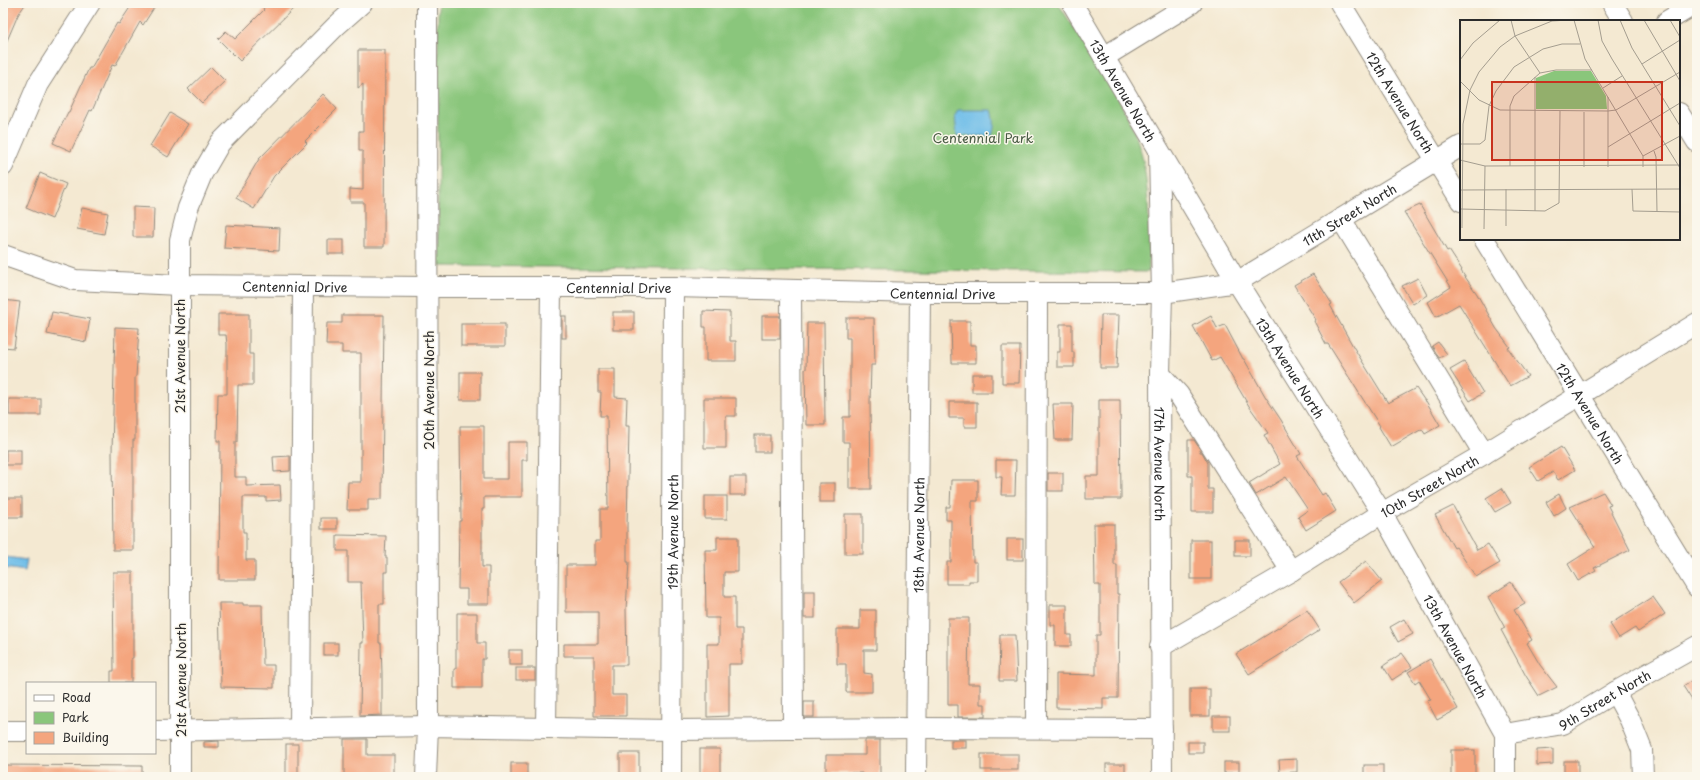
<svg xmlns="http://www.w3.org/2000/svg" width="1700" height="780" viewBox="0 0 1700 780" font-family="'Playpen Sans',sans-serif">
<rect width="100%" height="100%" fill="#fbf7ec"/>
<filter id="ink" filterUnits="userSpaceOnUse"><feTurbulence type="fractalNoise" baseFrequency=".025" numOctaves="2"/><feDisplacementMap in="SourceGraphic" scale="8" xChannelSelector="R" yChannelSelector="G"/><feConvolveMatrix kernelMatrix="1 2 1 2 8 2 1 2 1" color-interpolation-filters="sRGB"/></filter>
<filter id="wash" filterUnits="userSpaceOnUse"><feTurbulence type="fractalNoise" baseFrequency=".012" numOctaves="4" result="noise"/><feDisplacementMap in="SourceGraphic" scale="16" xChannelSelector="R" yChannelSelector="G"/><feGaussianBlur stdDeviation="0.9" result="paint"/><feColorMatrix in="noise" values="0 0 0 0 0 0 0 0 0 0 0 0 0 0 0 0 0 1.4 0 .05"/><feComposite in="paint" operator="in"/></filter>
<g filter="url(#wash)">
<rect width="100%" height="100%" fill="#f4e9d2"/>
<!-- green -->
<path fill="#8ac67b" stroke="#5a7853" d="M438 3H1058C1086 48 1132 108 1143 160 1150 196 1149 235 1149 272L438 266Z"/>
<!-- water -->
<g fill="#6ebde8" stroke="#4c748a">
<path d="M958 110H992C995 120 995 127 992 136H957L955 116Z"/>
<path d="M6 557 27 560 25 571 4 568Z"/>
</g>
<g id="blocks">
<!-- building -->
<g fill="#f4a57e">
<path d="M3 3H26L18 15 3 50Z"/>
<path d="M133 3H157L143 25 140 22 115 66 112 65 92 111 90 110 71 151 53 143 68 112H69L89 68H91L117 23 119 24Z"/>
<path d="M268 3H299L240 61 218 39 226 31 235 39 264 10 263 9Z"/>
<path d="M358 50H385L384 247H364V202H350V189L363 190V151H359V131H363V84L358 88Z"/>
<path d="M211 67 225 81 202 103 188 89Z"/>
<path d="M323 94 337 109 305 141 307 143 274 176 254 209 236 198 259 159Z"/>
<path d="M170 113 188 124 168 157 150 146Z"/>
<path d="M40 173 66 184 52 219 26 208Z"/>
<path d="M1420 205 1447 251 1449 250 1462 270 1461 271 1477 294 1496 328 1510 347 1508 348 1528 376 1516 383 1510 386 1459 304 1436 317 1428 302 1451 287 1404 212Z"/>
<path d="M133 207 154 208 153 237H133Z"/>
<path d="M82 208 108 213 104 234 77 229Z"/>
<path d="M226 225 280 228 279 251 224 248Z"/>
<rect x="328" y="240" width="16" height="14"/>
<path d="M1313 274 1332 304 1330 305 1354 348 1388 403 1416 388 1425 401H1426L1440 425 1425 434 1422 429 1391 447 1379 427 1380 426 1328 344H1326L1314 321 1316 320 1294 285Z"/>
<path d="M1418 278 1427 295 1413 304 1402 286Z"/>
<path d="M3 300 20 302 14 348 3 347Z"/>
<path d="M703 311 730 312V341H736V361H706V327H703Z"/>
<path d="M52 312 90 319 86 342 47 334Z"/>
<rect x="613" y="312" width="21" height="18"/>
<path d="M218 314H249V354H253V385H238L237 442H235V477H246V486L280 485 281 500 266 501V497H243V532H246V560H255V580H219L220 441H217L218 394H227V344L226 335H218Z"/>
<path d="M342 315H384L382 499H368V510H347L348 482H361V353H342V345H326L327 323H342Z"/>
<path d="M1101 315H1119L1117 368H1100Z"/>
<rect x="562" y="316" width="4" height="22"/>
<rect x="762" y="316" width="18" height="23"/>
<path d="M1211 316 1217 328 1225 325 1243 359H1244L1265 396 1281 420 1301 454 1297 456 1322 495 1325 493 1336 511 1306 530 1298 517 1308 510 1286 477 1256 495 1249 483 1280 464 1264 435 1268 433 1249 406 1220 357 1212 361 1193 326Z"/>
<path d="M846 318H874L875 365H871L870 403 871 489H849V442H843V417H850V338H846Z"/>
<path d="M951 321H970V345H976V363H952Z"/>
<path d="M807 323H824L825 425H806L805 369H806Z"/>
<rect x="461" y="324" width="44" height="22"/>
<path d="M1060 324H1072V352H1074V367H1057V352H1060Z"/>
<path d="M115 327 139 328 136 377H135V440H133V550H113L112 453Z"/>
<path d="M1438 342 1447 354 1439 358 1432 346Z"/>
<path d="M1002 346H1020L1019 383H1002Z"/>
<path d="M1464 362 1483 393 1470 401 1450 370Z"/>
<path d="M598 369H615V397L627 398 626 426H629L627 528V562H629L626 609 627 665H612V695H626V716H594V656H564V644H598V612H566V565H595V541H600V509H608L607 416H600L601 392H598Z"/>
<rect x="460" y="372" width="20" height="28"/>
<rect x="972" y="374" width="20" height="18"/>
<path d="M704 398H736V416H726V448H704Z"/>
<rect x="9" y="399" width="32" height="16"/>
<path d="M1099 400H1120L1121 499H1086V476H1099Z"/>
<path d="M949 402H977V427H964V418H949Z"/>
<path d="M1053 404H1073L1072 440H1055Z"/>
<path d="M460 426H484V479H508V442H527V460H522V497H484V509H482V567H489V604H467V589H458L459 521H461Z"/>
<rect x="755" y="435" width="15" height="17"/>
<path d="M1188 440H1194L1200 449V452H1202L1208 463V489H1213V512H1192V476H1188Z"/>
<path d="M1561 447 1575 470 1558 480 1553 472 1538 481 1529 467Z"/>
<rect x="6" y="450" width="15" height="15"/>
<path d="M290 456V471L274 472 273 457Z"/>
<path d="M996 460H1016L1015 495H1001L1002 477H996Z"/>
<rect x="1048" y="473" width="15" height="18"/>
<rect x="730" y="477" width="16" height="18"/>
<path d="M951 480H978V501H972L973 562H977V581H969V584H947V562H951V520H946V507H950Z"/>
<rect x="819" y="483" width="16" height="19"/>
<path d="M1502 488 1511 503 1495 512 1486 498Z"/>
<path d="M1603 492 1611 505 1608 506 1630 550 1594 568 1596 571 1578 581 1568 564 1595 547 1570 507Z"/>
<path d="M1559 494 1566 508 1554 516 1546 502Z"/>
<rect x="705" y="496" width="22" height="23"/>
<rect x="4" y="498" width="18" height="19"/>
<path d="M1453 506 1477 550 1488 544 1500 563 1476 577 1456 547 1454 548 1435 515Z"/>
<rect x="845" y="514" width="18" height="40"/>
<rect x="321" y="518" width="16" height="11"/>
<path d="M1094 524H1114V565H1117V594H1119L1118 698H1103V709L1056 708V674L1096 675V635H1100V585H1095Z"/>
<path d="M337 535 386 536 385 557H387V572H384V604H379V643H381L382 674V715L360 716 361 643H363L361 582H348V551H337Z"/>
<path d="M717 537H738V572H724V597H735V629H742V664H729V716L707 717V644H719V618H706L705 550H717Z"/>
<rect x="1007" y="539" width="16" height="21"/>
<rect x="1191" y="540" width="20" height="39"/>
<rect x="1235" y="540" width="15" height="16"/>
<path d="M1366 561 1382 581 1354 603 1338 582Z"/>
<path d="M113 572H133V658H131V683H111V671H114Z"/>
<path d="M1511 582 1525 604 1514 610 1532 640 1527 643 1540 665 1557 687 1539 696 1526 676 1501 630 1505 628 1488 597Z"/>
<rect x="804" y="591" width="11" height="27"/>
<path d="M1653 597 1665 614 1638 632 1635 628 1619 638 1610 624Z"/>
<path d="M219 603H243V605H262L263 665H274V688L221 687Z"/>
<path d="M1050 605H1067V635H1071V646H1055V625H1050Z"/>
<path d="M860 610H876V650H864V673L872 674V692H846V664H837V629H860Z"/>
<path d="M1307 610 1320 630 1249 674 1236 654Z"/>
<path d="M457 613H477V643H485V659H482V688H454V669H456V643H457Z"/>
<path d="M948 618H969L968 684H980V704H985V717H958V705H948Z"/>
<path d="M1404 619 1413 634 1398 642 1390 627Z"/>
<path d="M1000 635H1015L1017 681H999Z"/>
<rect x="324" y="643" width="14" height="12"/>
<rect x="509" y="650" width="13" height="15"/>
<path d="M1402 653 1412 667 1392 680 1383 666Z"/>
<path d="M1430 659 1458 709 1437 720 1427 701 1431 700 1419 680 1415 683 1408 672Z"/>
<rect x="516" y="668" width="19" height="12"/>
<path d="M1697 677V708L1683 686Z"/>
<rect x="1190" y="689" width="20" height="27"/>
<rect x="804" y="702" width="10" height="15"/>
<rect x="1213" y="716" width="17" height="15"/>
<path d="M344 739H367V755H394V777H344Z"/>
<path d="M865 740H880V777H862V773H826V755H865Z"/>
<rect x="951" y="740" width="15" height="8"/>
<path d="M219 741V747H204V742Z"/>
<rect x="1188" y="742" width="15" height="11"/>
<rect x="286" y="744" width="12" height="33"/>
<rect x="700" y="749" width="20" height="28"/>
<path d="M1553 749V764L1537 765V750Z"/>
<rect x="1451" y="750" width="24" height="27"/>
<rect x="620" y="753" width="19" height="24"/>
<rect x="981" y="754" width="37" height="16"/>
<path d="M1297 759V772L1280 773 1279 760Z"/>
<rect x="1564" y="761" width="14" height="16"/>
<rect x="1224" y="762" width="15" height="11"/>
<rect x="511" y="763" width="16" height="14"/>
<rect x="1106" y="764" width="19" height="13"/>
<path d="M3 765 142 766V777H3Z"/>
<rect x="1364" y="765" width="19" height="12"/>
</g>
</g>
</g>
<g filter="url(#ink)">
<use href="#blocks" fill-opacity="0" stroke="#908a7e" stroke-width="1"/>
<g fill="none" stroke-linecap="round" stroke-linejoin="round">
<!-- minor casing -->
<g stroke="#908a7e" stroke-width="22">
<g id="minor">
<path id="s1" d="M1072 3 1237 282 1382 513 1505 734V777"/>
<path id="s2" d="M1340 3 1461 201"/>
<path d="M1612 3 1623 21"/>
<path d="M1667 21 1697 3"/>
<path d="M1104 57 1192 3"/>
<path d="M1679 113 1697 142"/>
<path id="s3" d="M1159 151 1162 293 1160 374 1162 777"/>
<path d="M3 166 38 84 90 3"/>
<path d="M1341 219 1484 454"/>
<path id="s4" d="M1484 239 1697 587"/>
<path id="s5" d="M3 255 75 280 179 285 428 287H673L920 293H1162L1237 282 1461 146"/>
<path d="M791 290 793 729"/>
<path d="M1160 374 1179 395 1291 571"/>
<path id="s6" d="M1160 647 1291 571 1382 513 1484 454 1697 323"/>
<path d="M1615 692 1630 720 1642 750 1643 777"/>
<path d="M300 728 303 286"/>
<path d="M546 728 551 287"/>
<path d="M1036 728 1037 293"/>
<path d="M3 731H27"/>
<path d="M155 731 428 726 671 730 917 728 1162 729"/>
<path id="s7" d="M1505 734 1563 724 1615 692 1697 646"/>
<path d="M180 777V240L188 208 202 174 220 143 336 26 362 3"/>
<path d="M426 777 428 726 427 3"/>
<path id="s8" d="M671 777 673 287"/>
<path id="s9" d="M916 777 920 293"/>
</g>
</g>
<!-- minor -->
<use href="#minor" stroke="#fff" stroke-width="20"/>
</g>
</g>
<g text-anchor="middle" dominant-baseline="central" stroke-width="3" stroke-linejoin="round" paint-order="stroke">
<!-- street labels -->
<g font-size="13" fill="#2b2b2b" stroke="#fbf7ec">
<text stroke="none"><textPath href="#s1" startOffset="101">13th Avenue North</textPath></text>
<text stroke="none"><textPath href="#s2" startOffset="116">12th Avenue North</textPath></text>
<text stroke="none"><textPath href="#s5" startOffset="1370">11th Street North</textPath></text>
<text stroke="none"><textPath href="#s5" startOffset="296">Centennial Drive</textPath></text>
<text stroke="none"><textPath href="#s5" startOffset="620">Centennial Drive</textPath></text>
<text stroke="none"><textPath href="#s5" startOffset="944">Centennial Drive</textPath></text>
<text transform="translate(179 356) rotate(-90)">21st Avenue North</text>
<text stroke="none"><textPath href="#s1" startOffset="425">13th Avenue North</textPath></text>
<text transform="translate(428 390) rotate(-90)">20th Avenue North</text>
<text stroke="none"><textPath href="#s4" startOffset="204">12th Avenue North</textPath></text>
<text stroke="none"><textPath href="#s3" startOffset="313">17th Avenue North</textPath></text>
<text stroke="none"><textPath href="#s6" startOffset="314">10th Street North</textPath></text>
<text stroke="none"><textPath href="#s8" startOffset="245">19th Avenue North</textPath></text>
<text stroke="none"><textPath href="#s9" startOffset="242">18th Avenue North</textPath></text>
<text stroke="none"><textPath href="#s1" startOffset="749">13th Avenue North</textPath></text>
<text transform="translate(180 680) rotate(-90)">21st Avenue North</text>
<text stroke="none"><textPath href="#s7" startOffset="107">9th Street North</textPath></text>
</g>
<!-- park labels -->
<g font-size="13" fill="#485a43" stroke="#fbf7ec">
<text x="983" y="137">Centennial Park</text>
</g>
</g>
<!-- overview -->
<g transform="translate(1460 20)">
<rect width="220" height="220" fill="#f4e9d2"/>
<path d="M94 51H131L146 76 147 89H76V58Z" fill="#8ac67b"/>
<path fill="none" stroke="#a49d8f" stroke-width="1" d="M51 0 55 16 80 53M114 0 125 39 183 136V147M138 0 142 21 152 39 220 148M160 0 172 28 220 106M184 0 220 61M210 0 220 17M0 40 13 23 40 0M182 44 220 20M75 57V191M0 61 19 80 40 90 148 91 156 90 220 52M143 68 162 56M148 77V147M0 124H20L25 120 29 86 36 71 54 47 83 29 102 24H120M148 127 220 83M194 131 196 137 197 192M183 136 220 116M0 140 25 146 220 145M50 146V86L54 76 80 53 96 50H132M124 147V92M172 169 173 191 220 192M0 170 220 169M0 189 85 191 99 183 100 91M46 206V169M2 208 3 104 10 70 19 52 40 27 55 16 92 1 109 0M24 209 25 146"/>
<path fill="#c8321e" fill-opacity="0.15" stroke="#c8321e" stroke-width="2" d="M32 62H202V140H32Z"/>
<rect width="220" height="220" fill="none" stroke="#2b2b2b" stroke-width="2"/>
</g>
<!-- margin -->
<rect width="1700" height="780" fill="none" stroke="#fbf7ec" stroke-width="16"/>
<!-- legend -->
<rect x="26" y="682" width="130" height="72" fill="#fbf7ec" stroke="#a8a59f"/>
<rect x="34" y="695" width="20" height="6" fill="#ffffff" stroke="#a8a59f"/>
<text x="62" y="702" font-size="12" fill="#2b2b2b">Road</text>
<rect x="34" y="712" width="20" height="12" fill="#8ac67b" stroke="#a8a59f"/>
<text x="62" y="722" font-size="12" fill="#2b2b2b">Park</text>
<rect x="34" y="732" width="20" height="12" fill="#f4a57e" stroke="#a8a59f"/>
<text x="62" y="742" font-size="12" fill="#2b2b2b">Building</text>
</svg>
